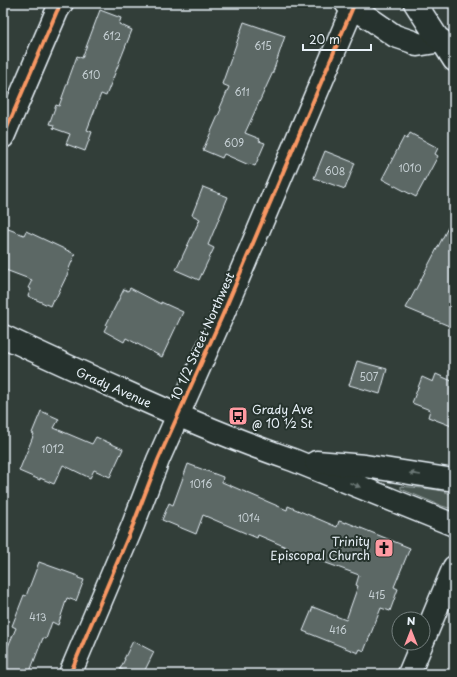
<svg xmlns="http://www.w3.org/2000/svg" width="457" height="677" viewBox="0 0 457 677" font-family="'Playpen Sans',sans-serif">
<rect width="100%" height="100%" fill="#323e39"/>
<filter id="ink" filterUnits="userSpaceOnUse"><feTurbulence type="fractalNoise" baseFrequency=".025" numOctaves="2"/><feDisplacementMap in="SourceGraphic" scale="8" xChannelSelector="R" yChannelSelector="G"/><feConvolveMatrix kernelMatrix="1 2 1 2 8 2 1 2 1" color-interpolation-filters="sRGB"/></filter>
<g filter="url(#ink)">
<!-- green -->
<path fill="#495651" stroke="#98a4a4" d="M401 486C414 488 444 488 454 496V506L453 508H449L442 506 401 489Z"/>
<!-- building -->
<g fill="#5c6865" stroke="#e8f1f8">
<path d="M100 10 121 18 119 24 132 30 106 96 101 94 87 130 92 132 85 151 66 144 70 134 53 128 54 125 49 124 56 105 59 106 77 56 82 58Z"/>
<path d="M244 22 285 36 273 72 245 133 260 139 259 141 265 143 255 166 250 164 249 165 224 154 222 158 203 150 221 109 220 108 229 87 222 84Z"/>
<path d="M410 133 438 148 435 154 438 156 416 197 382 179 404 137 407 139Z"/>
<path d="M325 151 355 163 345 189 314 178Z"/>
<path d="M203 187 228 197 208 245 214 248 199 280 176 270 200 219 192 215Z"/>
<path d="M454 216V328L406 308Z"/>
<path d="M3 227 24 235 26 231 75 254 68 271H69L55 300 53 299 50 306 28 296 31 289 28 288 32 280 3 269Z"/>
<path d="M130 288 161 304V302L183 312 162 357 126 338 124 342 104 331 107 325H106L124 289 128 291Z"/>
<path d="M357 361 387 369 380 394 349 385Z"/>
<path d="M436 374 454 382V427L428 417 430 410 412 403 422 377 433 382Z"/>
<path d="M41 411 59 419 54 428 92 444 96 437 123 449 110 477 94 470 90 478 63 465 54 484 40 478V480L19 471 34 434 32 433Z"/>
<path d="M188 464 223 477 222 482 287 510 288 506 337 527 339 521 346 523V522L410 548 394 587 398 589 390 611 381 608 364 651 360 649 358 653 303 631 313 607 346 620 358 586 356 585 359 575 307 556 258 535 257 538 203 515 196 534 162 520 169 503 173 505Z"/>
<path d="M39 562 78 576V578L84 580 76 601 67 598 58 625 52 622 46 639 43 638 29 674H3V658L16 628 12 626 24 595 26 596Z"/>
<path d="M133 641 154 652 143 674H131L120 669 125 659H124Z"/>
</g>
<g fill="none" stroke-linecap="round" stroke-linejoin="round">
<!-- minor casing -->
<g stroke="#e8f1f8" stroke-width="25">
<g id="minor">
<path d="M346 3 353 7 395 36 413 42 417 45 442 41"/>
<path d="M3 137 57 11 62 3"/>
<path d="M70 674 133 525 158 460 223 314 353 7"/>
</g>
</g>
<!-- major casing -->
<g stroke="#e8f1f8" stroke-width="25">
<g id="major">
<path d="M415 3 437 37 442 41 454 60"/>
<path d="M3 336C45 356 87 375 130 394 183 418 237 441 293 460L454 525"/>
<path d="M316 462 365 466 454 480"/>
<path d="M423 641 454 567"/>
<path d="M409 674 422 643"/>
</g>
</g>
<!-- minor -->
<use href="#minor" stroke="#26332d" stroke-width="22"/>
<!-- major -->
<use href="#major" stroke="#26332d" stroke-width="22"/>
<!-- cycleway casing -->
<g stroke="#26332d" stroke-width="6">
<g id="cycleway">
<path d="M3 137 57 11 62 3"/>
<path d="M70 674 133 525 158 460 223 314 353 7"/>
</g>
</g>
<!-- cycleway -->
<use href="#cycleway" stroke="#f99763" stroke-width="4"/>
</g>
<!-- one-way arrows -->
<defs><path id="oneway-solid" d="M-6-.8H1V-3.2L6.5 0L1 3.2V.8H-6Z"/></defs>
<g fill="#6a7674">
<use href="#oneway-solid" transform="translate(415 474) rotate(-171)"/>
<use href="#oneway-solid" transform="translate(355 485) rotate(22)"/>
</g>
</g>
<!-- icons -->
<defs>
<g id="bus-square" transform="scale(1)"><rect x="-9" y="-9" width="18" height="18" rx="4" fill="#ff9aa2" stroke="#26332d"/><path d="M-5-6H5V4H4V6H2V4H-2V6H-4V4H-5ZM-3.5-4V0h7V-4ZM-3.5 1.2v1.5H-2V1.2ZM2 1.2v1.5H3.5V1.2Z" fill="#111"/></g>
<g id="church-square" transform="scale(1)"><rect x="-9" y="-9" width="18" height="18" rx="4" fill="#ff9aa2" stroke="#26332d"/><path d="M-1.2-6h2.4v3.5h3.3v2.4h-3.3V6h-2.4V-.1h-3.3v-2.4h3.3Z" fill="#111"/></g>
</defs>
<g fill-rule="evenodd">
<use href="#bus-square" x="238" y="416"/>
<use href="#church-square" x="384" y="548"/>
</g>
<g text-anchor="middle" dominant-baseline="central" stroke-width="4" stroke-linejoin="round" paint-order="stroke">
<!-- number labels -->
<g font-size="10" fill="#c5cfd3">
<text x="112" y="35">612</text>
<text x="263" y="45">615</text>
<text x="91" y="74">610</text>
<text x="242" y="91">611</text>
<text x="234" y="142">609</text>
<text x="410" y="167">1010</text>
<text x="335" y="170">608</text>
<text x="369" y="376">507</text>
<text x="53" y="448">1012</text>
<text x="201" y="483">1016</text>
<text x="249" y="517">1014</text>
<text x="377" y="594">415</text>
<text x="38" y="616">413</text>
<text x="338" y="629">416</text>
</g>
<!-- street labels -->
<g font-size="12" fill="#e8f1f8" stroke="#26332d">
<text transform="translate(202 336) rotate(-66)">10 1/2 Street Northwest</text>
<text transform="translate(114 387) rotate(24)">Grady Avenue</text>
</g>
<!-- poi labels -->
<g font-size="12" fill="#e8f1f8" stroke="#26332d" text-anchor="start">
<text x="252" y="409">Grady Ave<tspan x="252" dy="14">@ 10 ½ St</tspan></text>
<text x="370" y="541" text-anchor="end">Trinity<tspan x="370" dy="14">Episcopal Church</tspan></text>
</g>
</g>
<!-- margin -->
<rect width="457" height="677" fill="none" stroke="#26332d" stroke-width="16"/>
<rect x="8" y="8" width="441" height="661" fill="none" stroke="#e8f1f8" stroke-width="1.5" filter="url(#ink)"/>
<!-- north arrow -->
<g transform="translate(411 631)"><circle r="19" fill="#26332d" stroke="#747f7e"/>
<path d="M0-3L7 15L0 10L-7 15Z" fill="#ff9aa2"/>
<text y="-6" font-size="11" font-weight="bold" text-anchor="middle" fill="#e8f1f8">N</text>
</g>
<!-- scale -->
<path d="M303 44v6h68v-6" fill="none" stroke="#e8f1f8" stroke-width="2"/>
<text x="309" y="44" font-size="12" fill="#e8f1f8" stroke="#26332d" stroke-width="3" paint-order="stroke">20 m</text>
</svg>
